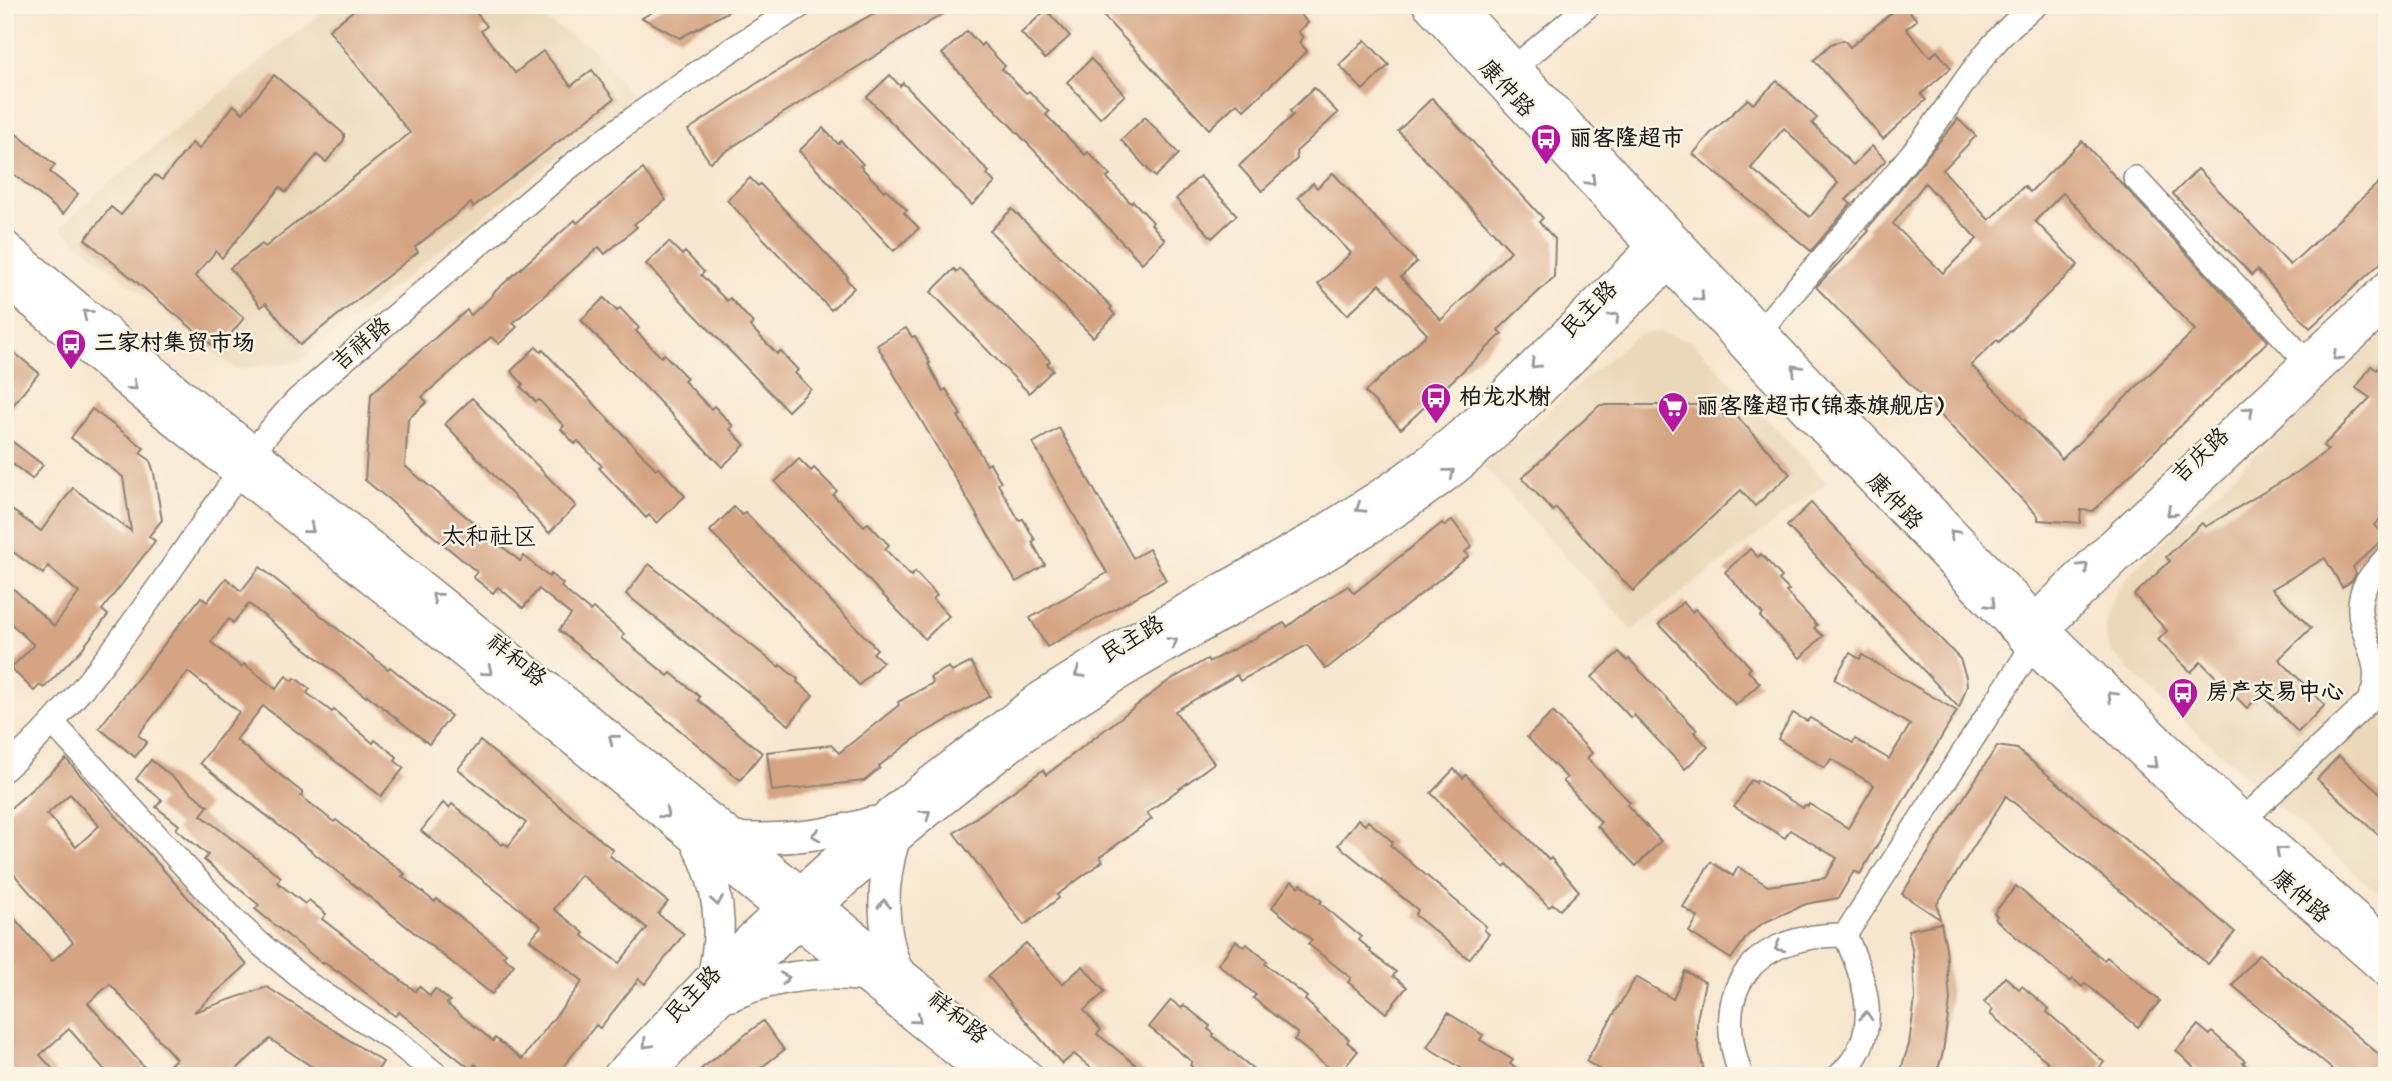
<svg xmlns="http://www.w3.org/2000/svg" width="2392" height="1081" viewBox="0 0 2392 1081" font-family="Mynerve,'LXGW WenKai TC',sans-serif">
<rect width="100%" height="100%" fill="#fcf5e5"/>
<filter id="ink" filterUnits="userSpaceOnUse"><feTurbulence type="fractalNoise" baseFrequency=".0143" numOctaves="2"/><feDisplacementMap in="SourceGraphic" scale="14" xChannelSelector="R" yChannelSelector="G"/><feConvolveMatrix kernelMatrix="1 2 1 2 8 2 1 2 1" color-interpolation-filters="sRGB"/></filter>
<filter id="wash" filterUnits="userSpaceOnUse"><feTurbulence type="fractalNoise" baseFrequency=".00686" numOctaves="4" result="noise"/><feDisplacementMap in="SourceGraphic" scale="28" xChannelSelector="R" yChannelSelector="G"/><feGaussianBlur stdDeviation="1.57" result="paint"/><feColorMatrix in="noise" values="0 0 0 0 0 0 0 0 0 0 0 0 0 0 0 0 0 1.4 0 .05"/><feComposite in="paint" operator="in"/></filter>
<g filter="url(#wash)">
<rect width="100%" height="100%" fill="#f8e7d0"/>
<!-- built -->
<g fill="#ebd8ba">
<path d="M331 5H518L594 48 633 98 299 362 235 369 60 228 96 194Z"/>
<path d="M2387 331V550L2365 577V672L2363 680 2360 689 2261 789 2167 706 2110 651 2106 639V615L2115 594 2131 572Z"/>
<path d="M1660 332 1692 341 1827 483 1632 630 1483 466 1638 334Z"/>
<path d="M2387 566V680L2381 647 2366 604Z"/>
<path d="M2387 680V901L2271 800 2383 690Z"/>
</g>
<g id="blocks">
<!-- building -->
<g fill="#d5a483" fill-rule="evenodd">
<path d="M360 5H470L487 26 481 31 515 73 543 51 571 86 592 70 614 99 473 207 471 203 415 247 418 252 300 345 266 303 261 307 230 268 262 244 265 247 410 133 329 30Z"/>
<path d="M665 5H740L680 38 642 18Z"/>
<path d="M889 5H957L777 117 710 162 688 130 756 84 849 27Z"/>
<path d="M1093 5H1292L1308 23 1298 32 1303 37 1299 42 1307 51 1244 110 1237 103 1209 129Z"/>
<path d="M1901 5H1904L1917 20 1906 29 1930 57 1937 51 1951 68 1921 94 1926 100 1883 139 1814 60 1831 44 1844 40 1850 47Z"/>
<path d="M1046 10 1070 36 1045 59 1021 33Z"/>
<path d="M967 31 981 46 983 43 1005 66 1002 69 1026 93 1029 91 1049 112 1046 115 1085 155 1088 152 1110 175 1107 178 1131 203 1133 201 1153 222 1151 224 1165 240 1142 263 942 54Z"/>
<path d="M1365 40 1389 65 1363 90 1339 65Z"/>
<path d="M1091 59 1125 95 1100 118 1067 82Z"/>
<path d="M274 75 344 134V140L326 162 317 155 286 192 280 187 222 258 216 251 195 276 244 318 218 350 85 239 111 207 121 215 155 175 162 180 192 143 199 149 234 105 243 113Z"/>
<path d="M890 75 900 86 903 83 989 172 987 174 995 183 972 205 867 97Z"/>
<path d="M1777 81 1817 118 1812 123 1853 165 1872 146 1886 160 1846 200 1851 204 1811 251 1693 154 1710 134 1748 99 1753 104ZM1784 128 1838 183 1810 217 1751 168Z"/>
<path d="M1314 88 1338 113 1296 152 1297 159 1262 191 1239 166 1293 115 1290 111Z"/>
<path d="M1432 98 1543 218 1539 222 1555 239 1554 277 1498 330 1502 334 1401 429 1365 392 1427 334 1380 284 1347 315 1318 284 1351 253 1298 197 1313 183 1317 188 1333 173 1417 262 1401 277 1441 320 1511 251 1398 131Z"/>
<path d="M1145 117 1179 154 1155 177 1121 140Z"/>
<path d="M1958 119 1976 136 1943 170 1989 220 2024 186 2030 192 2082 141 2268 341 2093 511 2081 510 2080 523 2038 520V516L1816 287 1869 231 1867 229ZM1925 183 1977 239 1943 273 1893 224ZM2063 193 2195 330 2062 459 1971 365 1997 340 1999 342 2078 265 2035 221Z"/>
<path d="M5 125 55 165 50 172 78 194 63 214 5 167Z"/>
<path d="M823 128 838 144 841 141 863 164 860 166 884 191 886 189 907 210 904 213 919 228 894 251 799 151Z"/>
<path d="M643 169 666 200 634 224 637 227 605 254 599 247 513 323 517 327 499 344 491 337 422 397 427 402 408 419 405 466 520 561 524 556 549 577 551 574 563 584 561 587 590 611 593 608 624 634 622 638 668 676 671 673 700 697 698 700 762 753 740 780 559 630 571 615 539 589 523 608 498 587 493 593 473 577 477 572 365 480 371 394 467 310 471 315 493 295 492 294 575 220 577 223Z"/>
<path d="M2198 169 2290 265 2387 175V257L2310 328 2257 270 2252 275 2173 194Z"/>
<path d="M1200 176 1237 215 1212 238 1176 199Z"/>
<path d="M750 178 758 186 760 184 848 277 846 279 854 288 831 310 727 200Z"/>
<path d="M1012 209 1112 307 1110 309 1115 315 1093 337 990 231Z"/>
<path d="M669 242 682 255 685 252 704 272 701 275 727 301 730 298 753 323 750 326 777 354 780 351 798 370 795 373 811 389 788 411 646 264Z"/>
<path d="M954 269 957 272 960 269 1050 361 1047 364 1053 370 1029 393 931 292Z"/>
<path d="M604 298 617 311 620 308 639 328 636 331 661 357 664 354 687 378 684 381 711 409 714 406 733 426 730 429 745 445 722 467 581 320Z"/>
<path d="M906 328 912 337 915 336 930 363 928 364 943 391 946 389 961 415 958 416 987 465 990 463 1001 482 998 484 1019 520 1023 519 1035 540 1032 542 1045 565 1016 582 877 345Z"/>
<path d="M5 345 39 373 5 415Z"/>
<path d="M536 347 541 352 543 350 656 469 658 467 685 496 657 523 649 515 646 518 635 506 599 468 602 466 578 441 575 444 561 429 564 426 539 400 536 402 521 387 523 384 511 371Z"/>
<path d="M2387 356V513L2374 525 2385 537 2353 567 2356 573 2352 581 2342 587 2325 558 2272 589 2311 628 2279 659 2325 705 2298 732 2261 694 2247 708 2201 662 2191 672 2158 640 2167 631 2134 595 2170 561 2166 557 2202 523 2205 527 2296 473 2328 450 2323 446 2370 398 2356 388 2371 366 2377 370Z"/>
<path d="M472 398 576 506 549 533 445 424Z"/>
<path d="M1600 405H1715L1724 416 1731 410 1790 474 1755 506 1741 490 1633 591 1556 508 1553 511 1522 478Z"/>
<path d="M92 409 144 448 140 453 150 460 154 473 162 520 149 536 155 541 102 610 108 615 81 650 44 688 40 685 34 691 11 668 34 645 5 618V581L54 626 79 593 48 566 43 574 5 546V505L41 531 73 488 131 531 123 477 71 438Z"/>
<path d="M1059 428 1133 558 1149 549 1166 580 1047 647 1030 618 1107 573 1033 443Z"/>
<path d="M5 436 43 465 32 479 5 458Z"/>
<path d="M799 459 811 471 814 468 837 491 833 495 864 526 868 523 889 545 885 549 911 576 915 572 937 595 933 599 949 616 925 639 775 482Z"/>
<path d="M1811 503 1960 659 1966 677 1967 686 1959 708 1787 526Z"/>
<path d="M734 507 742 515 745 512 877 649 873 653 883 662 859 685 710 531Z"/>
<path d="M1452 520 1472 546 1465 552 1469 556 1326 669 1307 645 1240 681 1237 675 1175 711 1214 763 1147 813 1152 819 1100 857 1103 861 1057 895 1059 898 1024 925 954 833 1043 770 1046 775 1167 682 1207 659 1209 662 1284 623 1287 627 1308 611 1348 586 1354 593 1442 523 1445 526Z"/>
<path d="M1750 549 1758 557 1761 554 1782 577 1779 580 1789 590 1786 592 1817 625 1814 628 1823 636 1800 658 1760 617 1763 614 1725 572Z"/>
<path d="M649 564 779 667 780 665 798 679 797 682 813 695 789 725 626 594Z"/>
<path d="M260 567 388 669 390 667 451 716 429 744 367 695 366 697 249 604 233 623 229 619 211 642 241 667 244 664 276 689 286 676 292 681 295 678 310 689 307 693 332 712 334 710 373 743 375 740 397 757 395 761 404 768 381 796 263 706 236 740 303 793 301 796 334 822 336 820 405 874 402 876 435 902 437 899 506 953 503 956 514 965 492 994 200 763 239 712 188 672 138 735 147 742 135 757 99 728 201 597 207 602 226 578 241 591Z"/>
<path d="M1683 602 1692 612 1695 609 1734 649 1751 668 1748 671 1760 683 1736 705 1659 624Z"/>
<path d="M1619 652 1627 661 1629 659 1697 730 1694 732 1708 747 1685 769 1634 715 1631 718 1592 677Z"/>
<path d="M1850 653 1860 659 1862 655 1957 711 1860 874 1854 871 1838 898 1806 904 1763 923 1748 935 1731 959 1689 932 1698 917 1683 907 1711 862 1733 876 1738 867 1768 886 1825 878 1837 858 1790 830 1785 838 1734 807 1751 780 1756 783 1757 780 1803 808 1805 805 1808 806 1809 804 1848 828 1874 785 1831 759 1825 768 1778 739 1793 713 1807 721 1810 718 1853 743 1855 739 1889 759 1910 725 1834 679Z"/>
<path d="M971 662 990 696 917 737 879 766 880 768 864 781 772 791 767 752 831 745 839 753 899 705 898 702 933 683 930 677 949 667 952 672Z"/>
<path d="M1553 712 1592 753 1587 758 1630 802 1627 805 1661 841 1636 866 1597 826 1601 822 1563 781 1567 778 1527 737Z"/>
<path d="M480 741 613 850 609 855 668 902 658 914 684 934 645 984 639 979 600 1028 596 1025 556 1076H490L475 1064 471 1069 399 1012 395 1016 338 971 337 972 324 962 323 964 255 909 259 905 204 860 208 855 176 829 179 825 156 807 162 800 136 779 151 760 208 806 201 815 281 877 277 882 305 904 309 900 326 914 322 919 415 991 419 986 430 996 435 989 450 1001 447 1004 493 1041 495 1038 522 1059 583 981 530 940 541 926 421 831 443 803 449 808 452 804 502 845 504 843 508 846 526 823 458 769ZM581 875 647 928 619 963 582 935 584 933 554 909Z"/>
<path d="M1997 746 2017 749 2235 932 2208 964 2006 796 1937 904 1940 919 1902 894Z"/>
<path d="M2339 756 2387 799V843L2317 779Z"/>
<path d="M66 759 247 965 194 1012 267 987 383 1062 374 1076H326L270 1039 229 1076H158L176 1059 110 984 88 1003 152 1076H110L69 1029 40 1055 59 1076H5V908L52 961 73 942 5 864V813ZM70 794 99 826 76 847 47 814Z"/>
<path d="M1454 769 1463 778 1466 775 1549 860 1551 858 1579 891 1560 910 1553 904 1549 907 1507 864 1504 867 1431 793Z"/>
<path d="M1358 819 1365 825 1368 821 1393 842 1390 845 1486 926 1484 930 1489 934 1469 959 1415 915 1418 910 1338 845Z"/>
<path d="M1292 881 1299 887 1301 884 1322 901 1320 903 1361 937 1359 940 1371 950 1370 952 1396 972 1393 976 1407 987 1386 1013 1348 982 1351 978 1308 944 1312 940 1272 907Z"/>
<path d="M2016 886 2104 960 2107 957 2160 1001 2138 1027 2085 983 2082 987 2073 979 2070 982 1995 919 1997 916 1994 913Z"/>
<path d="M1941 923 1946 948 1950 1001 1943 1052 1936 1076H1899L1909 1044 1915 999 1913 954 1908 930Z"/>
<path d="M1236 941 1244 947 1247 944 1267 961 1265 964 1307 997 1305 1000 1317 1011 1316 1012 1349 1039 1347 1042 1358 1051 1338 1075 1294 1040 1298 1034 1253 998 1256 995 1218 964Z"/>
<path d="M1026 943 1062 984 1083 966 1105 992 1084 1010 1101 1030 1097 1034 1150 1076H1101L1074 1054 1062 1064 988 976Z"/>
<path d="M2259 954 2387 1061V1076H2340L2232 985Z"/>
<path d="M1685 971 1705 982 1697 1019V1039L1705 1076H1610L1586 1061 1636 977 1673 999Z"/>
<path d="M2005 977 2019 989 2022 986 2049 1009 2047 1012 2104 1062 2100 1067 2111 1076H2056L2045 1066 2048 1062 1990 1014 1993 1010 1984 1002Z"/>
<path d="M1171 1000 1181 1008 1184 1005 1210 1026 1208 1029 1214 1034 1213 1036 1262 1076H1203L1190 1065 1192 1062 1149 1027Z"/>
<path d="M1448 1013 1483 1035 1480 1040 1513 1060 1510 1064 1529 1076H1458L1463 1069 1427 1047Z"/>
<path d="M763 1021 784 1050 750 1076H692Z"/>
<path d="M2198 1025 2210 1035 2212 1032 2245 1061 2243 1063 2258 1076H2204L2176 1051Z"/>
</g>
</g>
</g>
<g filter="url(#ink)">
<use href="#blocks" fill-opacity="0" stroke="#8a8276" stroke-width="2"/>
<g fill="none" stroke-linecap="round" stroke-linejoin="round">
<!-- minor casing -->
<g stroke="#8a8276" stroke-width="26">
<g id="minor">
<path d="M1515 67 1589 5"/>
<path d="M2135 178 2304 359"/>
<path d="M1760 331C1814 267 1871 205 1923 140 1960 92 1985 42 2036 5"/>
<path d="M2022 627 2104 547 2387 282"/>
<path d="M2036 642 2118 562 2387 309"/>
<path d="M53 723 235 921 259 943 311 986 394 1040 438 1076"/>
<path d="M5 769C94 691 158 585 227 490 247 457 270 429 296 401L567 169C642 110 720 55 802 5"/>
<path d="M2244 819 2368 702C2392 662 2350 632 2362 593 2366 579 2378 568 2387 557"/>
<path d="M1845 935 2032 647"/>
<path d="M1741 1076C1709 987 1753 934 1845 935"/>
<path d="M1839 1076C1884 1035 1867 983 1845 935"/>
</g>
</g>
<!-- major casing -->
<g stroke="#8a8276" stroke-width="33">
<g id="major">
<path d="M1428 5 1768 371 2032 647 2182 791 2387 972"/>
<path d="M1457 5 1784 356 2047 631 2153 735 2244 819 2387 944"/>
<path d="M5 246 179 392 585 717 1028 1076"/>
<path d="M5 280 163 412 569 737 987 1076"/>
<path d="M735 838C782 840 827 836 872 822"/>
<path d="M895 838C881 884 880 925 897 970"/>
<path d="M697 844C720 886 724 929 713 975"/>
<path d="M730 996C773 976 818 971 864 976"/>
<path d="M618 1076 706 982 754 935 853 844 905 801 1039 698 1131 640 1314 537 1389 489 1431 459 1482 416 1668 232"/>
<path d="M649 1076C739 972 844 878 952 793 985 767 1018 739 1053 716 1179 632 1319 570 1441 480 1483 449 1519 412 1555 376 1598 334 1641 291 1684 249"/>
</g>
</g>
<!-- minor -->
<use href="#minor" stroke="#fff" stroke-width="23"/>
<!-- major -->
<use href="#major" stroke="#fff" stroke-width="30"/>
</g>
<!-- one-way arrows -->
<defs><path id="oneway-chevron" d="M-2-3.5L2.5 0L-2 3.5" fill="none" stroke-width="1.6" stroke-linecap="round" stroke-linejoin="round" transform="scale(1.75)"/></defs>
<g stroke="#999">
<use href="#oneway-chevron" transform="translate(1591 181) rotate(47)"/>
<use href="#oneway-chevron" transform="translate(1700 297) rotate(47)"/>
<use href="#oneway-chevron" transform="translate(87 314) rotate(-140)"/>
<use href="#oneway-chevron" transform="translate(1615 317) rotate(-45)"/>
<use href="#oneway-chevron" transform="translate(2337 356) rotate(137)"/>
<use href="#oneway-chevron" transform="translate(1535 364) rotate(135)"/>
<use href="#oneway-chevron" transform="translate(1796 369) rotate(-134)"/>
<use href="#oneway-chevron" transform="translate(133 386) rotate(40)"/>
<use href="#oneway-chevron" transform="translate(2249 411) rotate(-43)"/>
<use href="#oneway-chevron" transform="translate(1450 473) rotate(-39)"/>
<use href="#oneway-chevron" transform="translate(1360 508) rotate(147)"/>
<use href="#oneway-chevron" transform="translate(2171 512) rotate(137)"/>
<use href="#oneway-chevron" transform="translate(310 529) rotate(39)"/>
<use href="#oneway-chevron" transform="translate(1954 534) rotate(-134)"/>
<use href="#oneway-chevron" transform="translate(2084 567) rotate(-44)"/>
<use href="#oneway-chevron" transform="translate(436 597) rotate(-141)"/>
<use href="#oneway-chevron" transform="translate(1991 604) rotate(46)"/>
<use href="#oneway-chevron" transform="translate(1173 642) rotate(-30)"/>
<use href="#oneway-chevron" transform="translate(488 671) rotate(39)"/>
<use href="#oneway-chevron" transform="translate(1079 673) rotate(148)"/>
<use href="#oneway-chevron" transform="translate(2112 696) rotate(-136)"/>
<use href="#oneway-chevron" transform="translate(613 739) rotate(-141)"/>
<use href="#oneway-chevron" transform="translate(2153 764) rotate(43)"/>
<use href="#oneway-chevron" transform="translate(665 814) rotate(39)"/>
<use href="#oneway-chevron" transform="translate(926 814) rotate(-38)"/>
<use href="#oneway-chevron" transform="translate(816 835) rotate(172)"/>
<use href="#oneway-chevron" transform="translate(2280 851) rotate(-138)"/>
<use href="#oneway-chevron" transform="translate(717 901) rotate(80)"/>
<use href="#oneway-chevron" transform="translate(884 904) rotate(-91)"/>
<use href="#oneway-chevron" transform="translate(1779 947) rotate(152)"/>
<use href="#oneway-chevron" transform="translate(785 978) rotate(-11)"/>
<use href="#oneway-chevron" transform="translate(1866 1016) rotate(-87)"/>
<use href="#oneway-chevron" transform="translate(917 1019) rotate(39)"/>
<use href="#oneway-chevron" transform="translate(647 1044) rotate(133)"/>
</g>
</g>
<!-- icons -->
<defs>
<g id="bus-pin" transform="scale(1.575)"><path d="M0 17L-7.5 6A9.5 9.5 0 1 1 7.5 6Z" fill="#b5179e" stroke="#fcf5e5"/><path d="M-5-6H5V4H4V6H2V4H-2V6H-4V4H-5ZM-3.5-4V0h7V-4ZM-3.5 1.2v1.5H-2V1.2ZM2 1.2v1.5H3.5V1.2Z" fill="#fff"/></g>
<g id="supermarket-pin" transform="scale(1.575)"><path d="M0 17L-7.5 6A9.5 9.5 0 1 1 7.5 6Z" fill="#b5179e" stroke="#fcf5e5"/><path d="M-6-5.5h2.5l.6 2H6L4.5 2H-2.5L-4.4-4H-6ZM-1.5 3.2a1.3 1.3 0 1 0 .1 0ZM3 3.2a1.3 1.3 0 1 0 .1 0Z" fill="#fff"/></g>
</defs>
<g fill-rule="evenodd">
<use href="#bus-pin" x="1546" y="139"/>
<use href="#bus-pin" x="71" y="344"/>
<use href="#bus-pin" x="1436" y="398"/>
<use href="#supermarket-pin" x="1673" y="407"/>
<use href="#bus-pin" x="2183" y="693"/>
</g>
<g text-anchor="middle" dominant-baseline="central" stroke-width="5" stroke-linejoin="round" paint-order="stroke">
<!-- street labels -->
<g font-size="23" fill="#1c1c1c" stroke="#fcf5e5">
<text transform="translate(1506 89) rotate(47)">康仲路</text>
<text transform="translate(1590 310) rotate(-45)">民主路</text>
<text transform="translate(362 345) rotate(-40)">吉祥路</text>
<text transform="translate(2201 456) rotate(-43)">吉庆路</text>
<text transform="translate(1894 502) rotate(46)">康仲路</text>
<text transform="translate(1133 640) rotate(-31)">民主路</text>
<text transform="translate(516 661) rotate(39)">祥和路</text>
<text transform="translate(2300 897) rotate(41)">康仲路</text>
<text transform="translate(694 995) rotate(-46)">民主路</text>
<text transform="translate(957 1018) rotate(39)">祥和路</text>
</g>
<!-- poi labels -->
<g font-size="23" font-weight="bold" fill="#1c1c1c" stroke="#fcf5e5" text-anchor="start">
<text x="1569" y="139">丽客隆超市</text>
<text x="94" y="344">三家村集贸市场</text>
<text x="1459" y="398">柏龙水榭</text>
<text x="1696" y="407">丽客隆超市(锦泰旗舰店)</text>
<text x="2206" y="693">房产交易中心</text>
</g>
<!-- neighbourhood labels -->
<g font-size="24" fill="#1c1c1c" stroke="#fcf5e5">
<text x="489" y="537">太和社区</text>
</g>
</g>
<!-- margin -->
<rect width="2392" height="1081" fill="none" stroke="#fcf5e5" stroke-width="28"/>
</svg>
